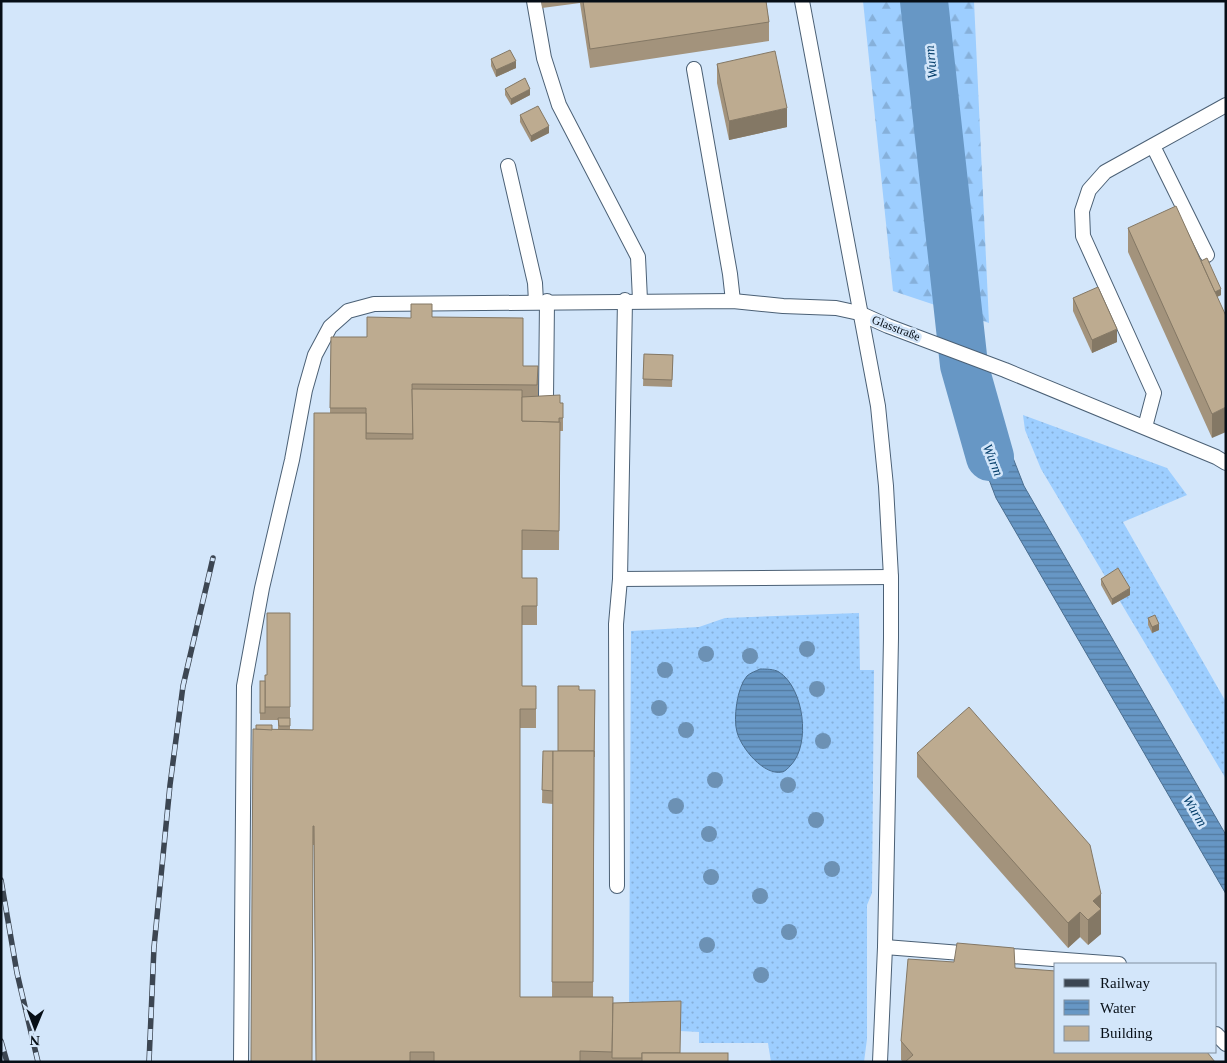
<svg xmlns="http://www.w3.org/2000/svg" width="1227" height="1063" viewBox="0 0 1227 1063" font-family="'Times New Roman',serif">
<defs>
<pattern id="grass-dots" width="8" height="8" patternUnits="userSpaceOnUse" patternTransform="scale(1.25)"><rect width="8" height="8" fill="#9dceff"/><path d="M2 2h.1M6 6h.1" fill="none" stroke="#86b0da" stroke-width="1.8" stroke-linecap="round"/></pattern>
<pattern id="forest-firs" width="22" height="20" patternUnits="userSpaceOnUse" patternTransform="scale(1.25)"><rect width="22" height="20" fill="#9dceff"/><path d="M5 1l3.5 6h-7zM16 11l3.5 6h-7z" fill="#86b0da"/></pattern>
<pattern id="water-rules" width="6" height="5" patternUnits="userSpaceOnUse" patternTransform="scale(1.25)"><rect width="6" height="5" fill="#6797c5"/><path d="M0 2.5h6" fill="none" stroke="#537a9f"/></pattern>
</defs>
<rect width="100%" height="100%" fill="#d3e6fa"/>
<!-- grass -->
<g fill="url(#grass-dots)">
<path d="M1023 415 1167 468 1187 495 1123 522 1226 702V779L1041 469 1025 430Z"/>
<path d="M859 613 860 670H874L872 893 867 905V1039L864 1062H771L768 1043H699V1032L680 1031V1014L629 1016 631 631 699 627 725 618Z"/>
</g>
<!-- forest -->
<path fill="url(#forest-firs)" d="M863 1H974L989 323 893 291Z"/>
<!-- water -->
<g fill="url(#water-rules)" stroke="#4a6e90">
<path d="M964 392 998 405 1006 440 1024 486 1226 835V894L996 498 977 448Z"/>
<path d="M760 669C766 669 774 669 779 672 804 688 811 744 791 765 788 768 786 771 782 772 764 776 741 748 737 732 733 719 737 687 747 676 750 673 756 671 760 669Z"/>
</g>
<g fill="none" stroke-linecap="round" stroke-linejoin="round">
<!-- river -->
<path stroke="#6797c5" stroke-width="48" d="M924 1 964 365 990 457"/>
<!-- lane casing -->
<g stroke="#4b6075" stroke-width="16">
<g id="lane">
<path d="M534 1 544 58 559 105 638 257 640 300"/>
<path d="M802 1 878 406 886 486 891 577V638L885 947 880 1062"/>
<path d="M694 69 730 274 733 301"/>
<path d="M1153 146 1207 255"/>
<path d="M508 166 535 283 536 302"/>
<path d="M546 398 547 301"/>
<path d="M1145 427 1154 393 1083 236 1082 211 1089 190 1105 172 1226 105"/>
<path d="M620 579 891 577"/>
<path d="M617 886 616 624 620 579 625 300"/>
<path d="M885 947 974 954"/>
<path d="M998 955 1119 964"/>
<path d="M1216 1034 1226 1044"/>
<path d="M241 1062 244 686 262 588 292 460 305 390 315 355 330 327 348 311 374 304 733 301 783 306 836 308 859 313 888 326 1005 370 1216 457 1226 463"/>
</g>
</g>
<!-- lane -->
<use href="#lane" stroke="#fff" stroke-width="14"/>
<!-- rail casing -->
<g stroke="#3c4652" stroke-width="5.5">
<g id="rail">
<path d="M1 880 17 973 38 1062"/>
<path d="M1 1041 7 1062"/>
<path d="M149 1062 154 947 170 785 183 686 213 558"/>
</g>
</g>
<!-- rail -->
<use href="#rail" stroke="#d3e6fa" stroke-width="4" stroke-dasharray="11" stroke-linecap="butt"/>
</g>
<!-- trees -->
<g fill="#6c91b4">
<circle cx="807" cy="649" r="8"/>
<circle cx="706" cy="654" r="8"/>
<circle cx="750" cy="656" r="8"/>
<circle cx="665" cy="670" r="8"/>
<circle cx="817" cy="689" r="8"/>
<circle cx="659" cy="708" r="8"/>
<circle cx="686" cy="730" r="8"/>
<circle cx="823" cy="741" r="8"/>
<circle cx="715" cy="780" r="8"/>
<circle cx="788" cy="785" r="8"/>
<circle cx="676" cy="806" r="8"/>
<circle cx="816" cy="820" r="8"/>
<circle cx="709" cy="834" r="8"/>
<circle cx="832" cy="869" r="8"/>
<circle cx="711" cy="877" r="8"/>
<circle cx="760" cy="896" r="8"/>
<circle cx="789" cy="932" r="8"/>
<circle cx="707" cy="945" r="8"/>
<circle cx="761" cy="975" r="8"/>
</g>
<!-- wall -->
<g fill="#a3937c">
<path d="M541 1H766L769 22V41L590 68 580 3 542 8Z"/>
<path d="M491 59 516 68 496 77 491 66Z"/>
<path d="M717 64 787 127 729 140 717 83Z"/>
<path d="M505 89 530 95 511 105 505 95Z"/>
<path d="M520 115 549 133 531 142 520 122Z"/>
<path d="M1128 228 1201 261 1221 295 1217 297 1212 438 1128 252Z"/>
<path d="M1073 298 1117 342 1092 353 1073 311Z"/>
<path d="M432 317 523 366H538V396L560 403 563 416V431H560L559 550H522V578H537V625H522V686H536V728H520V997H552L553 804 542 803 543 751H558L579 690H595L593 997 613 1003 680 1053 728 1062H316L314 845H313L272 730H278V720H260V681H265L290 613V730H313L330 413 331 337H367Z"/>
<path d="M644 354 673 355 672 387 643 386Z"/>
<path d="M1101 579 1130 595 1112 605 1101 585Z"/>
<path d="M1148 618 1159 630 1152 633 1148 625Z"/>
<path d="M917 753 1101 894V934L1088 945 1080 937 1068 948 917 777Z"/>
<path d="M1015 968 1215 1062H903L901 1060V1041Z"/>
</g>
<!-- shaded-wall -->
<g fill="#847865">
<path d="M516 61V68L496 77V70Z"/>
<path d="M530 89V95L511 105V99Z"/>
<path d="M787 108V127L729 140V121Z"/>
<path d="M549 126V133L531 142V136Z"/>
<path d="M1221 289V295L1208 301V295Z"/>
<path d="M1117 329V342L1092 353V340Z"/>
<path d="M1226 407V432L1212 438V414Z"/>
<path d="M1130 588V595L1112 605V599Z"/>
<path d="M1159 624V630L1152 633V627Z"/>
<path d="M1101 894V934L1088 945V920L1093 901Z"/>
<path d="M1080 912V937L1068 948V923Z"/>
</g>
<!-- building -->
<g fill="#bdab90" stroke="#847865">
<path d="M583 1H766L769 22 590 49Z"/>
<path d="M510 50 516 61 496 70 491 59Z"/>
<path d="M775 51 787 108 729 121 717 64Z"/>
<path d="M525 78 530 89 511 99 505 89Z"/>
<path d="M538 106 549 126 531 136 520 115Z"/>
<path d="M1176 206 1226 316V407L1212 414 1128 228Z"/>
<path d="M1207 258 1221 289 1215 292 1201 261Z"/>
<path d="M1098 287 1117 329 1092 340 1073 298Z"/>
<path d="M411 304H432V317L523 318V366H538L537 385 412 384 413 434 366 433V408H330L331 337H367V317L411 318Z"/>
<path d="M644 354 673 355 672 380 643 379Z"/>
<path d="M412 389 522 390V421L560 422 559 531 522 530V578H537V606H522V686H536V709H520V997H613L612 1052 580 1051V1062H434V1052H410V1062H316L314 826H313L312 1062H251L253 729 313 730 314 413H366V439H413Z"/>
<path d="M560 395V403H563V418H559V422L522 421V397Z"/>
<path d="M1118 568 1130 588 1112 599 1101 579Z"/>
<path d="M267 613H290V707H265V675H267Z"/>
<path d="M1155 615 1159 624 1152 627 1148 618Z"/>
<rect x="260" y="681" width="5" height="32"/>
<path d="M558 686H579V690H595L594 757V751H558Z"/>
<path d="M969 707 1090 845 1101 894 1093 901 1101 909 1088 920 1080 912 1068 923 917 753Z"/>
<path d="M278 718H290V726H279Z"/>
<path d="M256 725H272V730L256 729Z"/>
<path d="M543 751H553V791L542 790Z"/>
<path d="M553 751H594L593 982H552Z"/>
<path d="M957 943 1014 948 1015 968 1056 971V1052H1207L1215 1062H905L913 1055 901 1041 908 959 954 962Z"/>
<path d="M681 1001 680 1053H642V1058H612L613 1003Z"/>
<rect x="642" y="1053" width="86" height="9"/>
</g>
<g text-anchor="middle" dominant-baseline="central" stroke-width="5" stroke-linejoin="round" paint-order="stroke">
<!-- street labels -->
<g font-size="12" fill="#060e16" stroke="#d3e6fa">
<text transform="translate(896 328) rotate(21)">Glasstraße</text>
</g>
<!-- water labels -->
<g font-size="14" font-style="italic" fill="#063f6b" stroke="#d3e6fa">
<text transform="translate(931 62) rotate(-96)">Wurm</text>
<text transform="translate(993 460) rotate(68)">Wurm</text>
<text transform="translate(1195 811) rotate(59)">Wurm</text>
</g>
</g>
<!-- border -->
<rect width="1227" height="1063" fill="none" stroke="#060e16" stroke-width="5"/>
<!-- legend -->
<rect x="1054" y="963" width="162" height="90" fill="#d3e6fa" stroke="#81909f"/>
<rect x="1064" y="979" width="25" height="8" fill="#3c4652" stroke="#81909f"/>
<text x="1100" y="988" font-size="15" fill="#060e16">Railway</text>
<rect x="1064" y="1000" width="25" height="15" fill="url(#water-rules)" stroke="#81909f"/>
<text x="1100" y="1013" font-size="15" fill="#060e16">Water</text>
<rect x="1064" y="1026" width="25" height="15" fill="#bdab90" stroke="#81909f"/>
<text x="1100" y="1038" font-size="15" fill="#060e16">Building</text>
<!-- north arrow -->
<g transform="translate(35 1028) rotate(181)" stroke="#d3e6fa" stroke-width="4" paint-order="stroke">
<path d="M0-4L9 19L0 12L-9 19Z" fill="#060e16"/>
<text y="-8" font-size="14" font-weight="bold" text-anchor="middle" fill="#060e16">N</text>
</g>
</svg>
